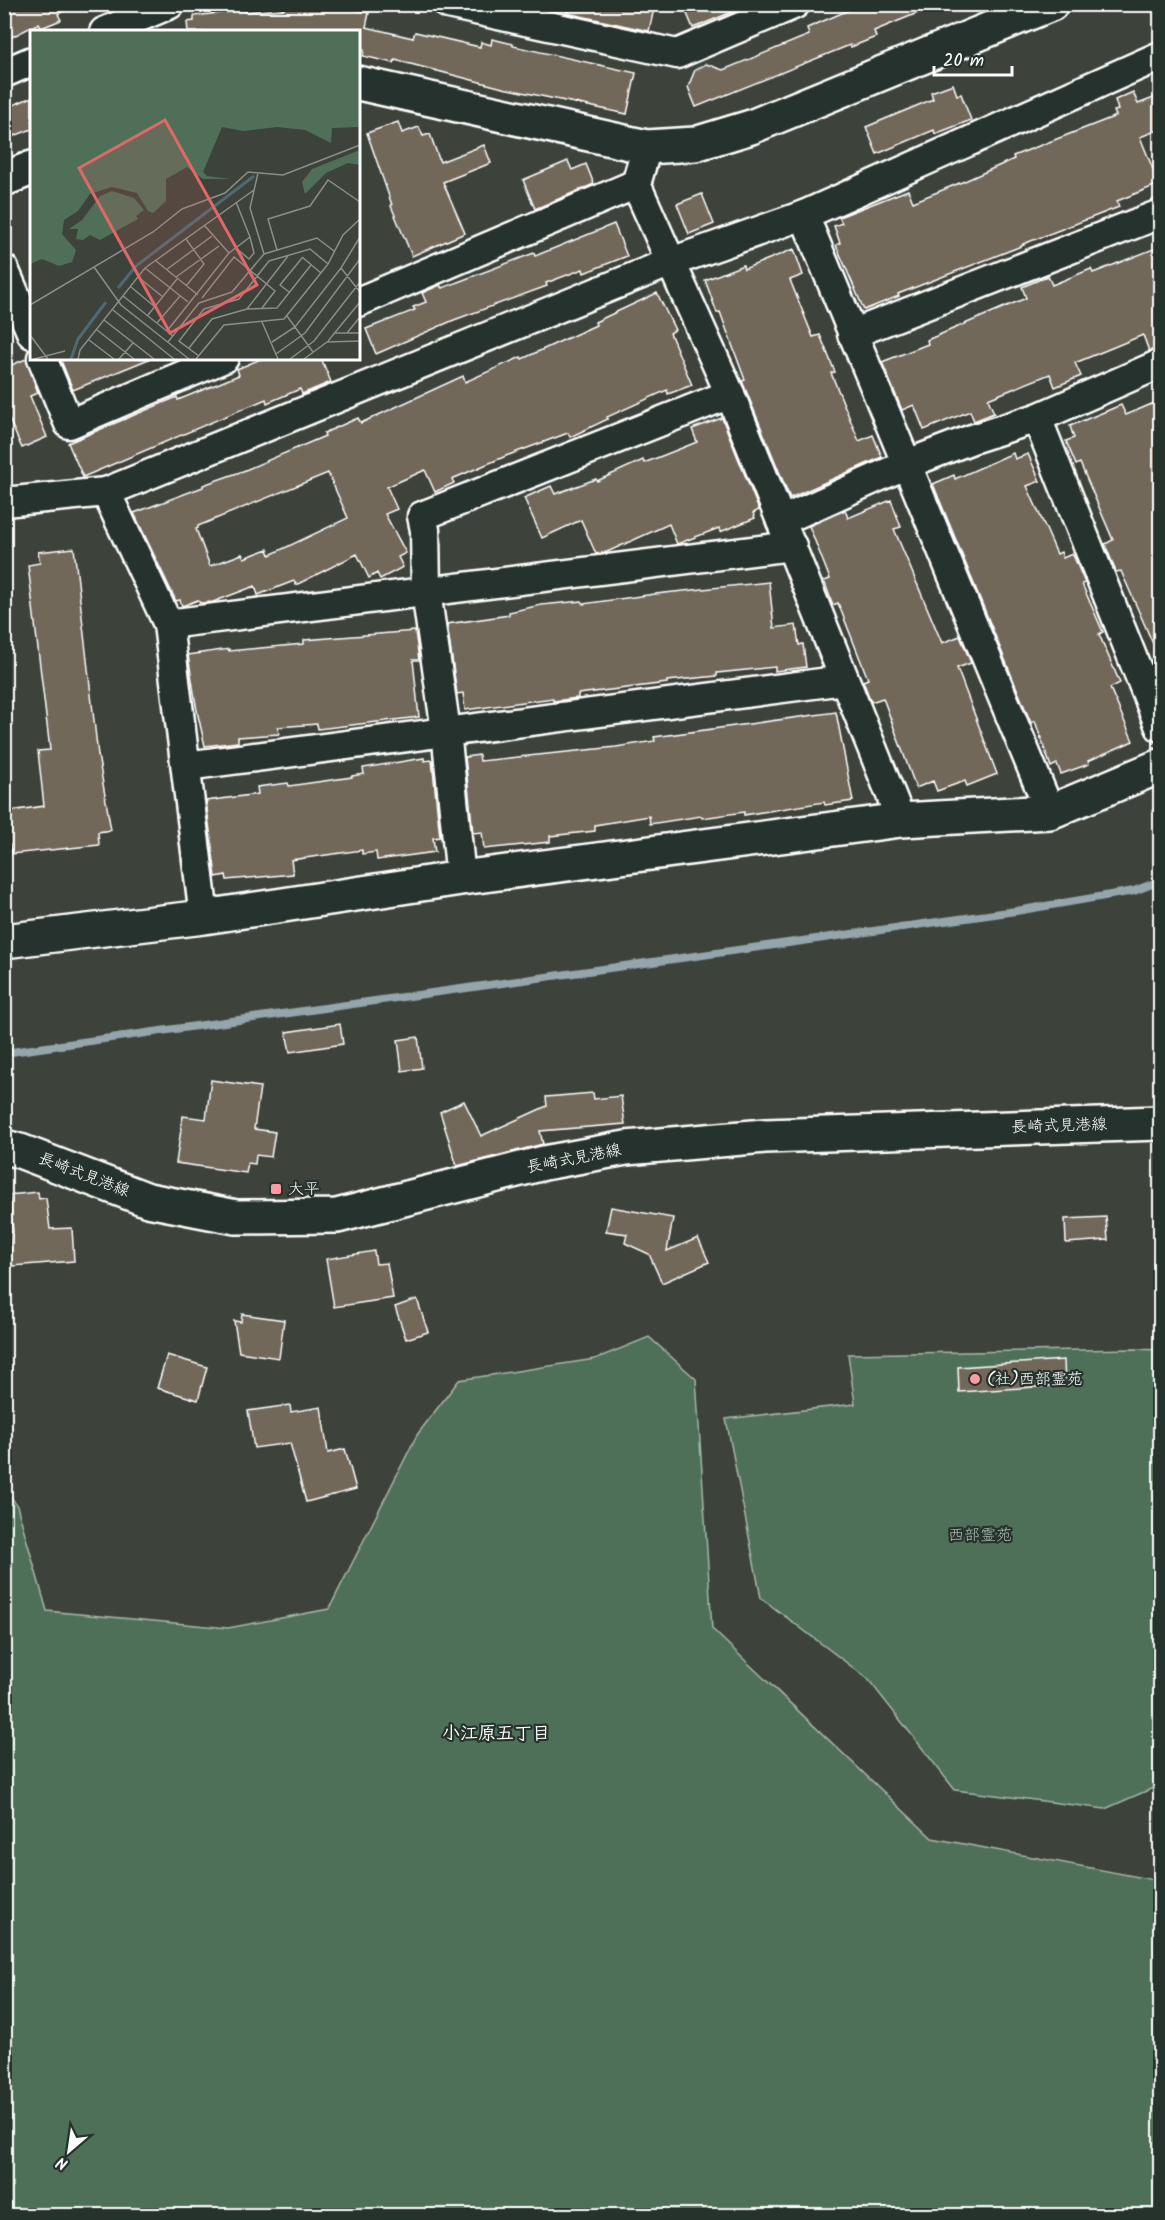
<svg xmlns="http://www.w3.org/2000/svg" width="1165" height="2220" viewBox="0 0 1165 2220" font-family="Kalam,'Klee One',sans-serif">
<rect width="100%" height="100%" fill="#3d433a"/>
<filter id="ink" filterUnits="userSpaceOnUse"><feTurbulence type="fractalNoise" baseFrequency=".0167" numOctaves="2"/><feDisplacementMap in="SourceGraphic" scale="12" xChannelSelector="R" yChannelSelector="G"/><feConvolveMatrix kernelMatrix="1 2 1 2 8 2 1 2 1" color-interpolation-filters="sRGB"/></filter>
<g filter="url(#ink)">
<!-- green -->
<g fill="#4f6f59" stroke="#a7b7ac" stroke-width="1.5">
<path d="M649 1337 696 1379 712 1629 932 1838 1160 1881V2215H5V1487L17 1506 47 1611 228 1628 329 1609 417 1435 459 1380 595 1359Z"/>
<path d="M1134 1349 1160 1350V1785L1105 1809 955 1790 868 1679 761 1598 726 1419 855 1404 848 1354Z"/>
</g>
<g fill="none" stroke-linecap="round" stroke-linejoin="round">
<!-- stream -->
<path stroke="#95a5ac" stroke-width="8" d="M4 1053 1016 911 1134 891 1160 881"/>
</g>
<!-- building -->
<g fill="#72685a" stroke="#fff" stroke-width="1.5" fill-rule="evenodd">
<path d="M4 4H77L58 14 61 20 41 28 39 23 4 41Z"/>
<path d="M283 4H333L369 13 366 27 413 38 415 32 480 47 481 42 491 45 492 39 513 44V46L636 73 627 114 503 88 395 60 394 63 363 56 364 50 358 49V32H188L187 22 194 21V16L245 10V12L284 9Z"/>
<path d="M568 4H655L649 31 567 13Z"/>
<path d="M683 4H749V5L693 28Z"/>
<path d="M863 4 937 5 874 31 876 37 851 47 850 45 696 107 688 87 695 70 706 64 723 70 809 35 807 28Z"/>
<path d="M953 84 957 95 961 94 971 120 935 134 934 130 877 154 866 127 933 99 931 92Z"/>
<path d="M1133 92 1138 104 1161 95V129L1140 137 1159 184 1117 201 1119 207 1023 244 1024 245 898 294 899 296 864 310 836 245 840 243 834 226 842 223 839 217 908 190 913 202 967 180 1014 159 1013 156 1116 116 1114 111 1118 110 1115 100Z"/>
<path d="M32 97V129L4 140V109Z"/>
<path d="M398 122 402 133 419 127 423 136 430 134 440 162 484 145 491 163 443 182 465 233 412 256 391 206 392 205 367 133Z"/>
<path d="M568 161 572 170 586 164 594 184 535 209 523 180Z"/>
<path d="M702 194 714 224 689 234 677 204Z"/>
<path d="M614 224 627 256 584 273 583 269 546 283 547 286 454 320 376 354 366 329 415 310 413 307 426 302 422 293 440 285 442 288 534 253 535 256Z"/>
<path d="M1161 246V348L1149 351 1143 335 1075 363 1081 376 1055 387 1050 374 988 399 994 413 974 421 970 411 924 430 914 405 902 410 882 362 928 344 927 340 1026 298 1022 287 1048 276 1052 285 1091 269 1093 273Z"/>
<path d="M794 249 803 275 790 280 813 337 820 335 835 372 831 373 859 441 873 435 882 457 790 498 742 381 745 380 720 312 717 313 705 280 743 265 744 269Z"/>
<path d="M657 293 675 330 670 333 692 385 668 394 667 390 607 417 608 419 570 437 568 433 506 456 452 479 454 483 435 492 425 470 387 487 397 509 385 514 406 553 398 557 403 567 380 579 377 573 369 578 357 554 296 585 294 581 258 595 255 586 213 602 200 603 198 600 182 606 180 600 176 601 134 513 203 487V485L243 471 325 436 324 433 358 418 361 423 463 376 465 382 521 357 522 359 596 325 595 322ZM328 473 348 518 270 555 268 549 244 558 242 554 210 566 196 529 198 528V526Z"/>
<path d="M60 358H149V359L73 390Z"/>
<path d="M263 358H321L331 382 302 394 300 389 267 403 266 399 83 477 68 443 177 397 178 400 239 375 237 369Z"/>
<path d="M26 359 38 393 30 396 47 437 22 448 4 408V368Z"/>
<path d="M1161 400V662L1121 571 1116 572 1105 544 1113 540 1080 463 1076 465 1066 441 1074 438 1070 426 1121 405 1126 415Z"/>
<path d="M722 418 759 510 753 513 755 518 720 532 719 528 677 544 669 524 607 552 596 554 581 520 542 538 524 498 551 486 555 494 596 479 597 481 643 460 644 463 697 442 692 429Z"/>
<path d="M1013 453 1015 459 1028 454 1040 481 1027 486 1057 554 1061 552 1063 558 1072 554 1074 557 1085 583 1082 584 1103 632 1099 634 1120 683 1110 688 1133 741 1088 761 1089 764 1061 774 1057 764 1051 767 1035 721 1031 723 933 484 954 475 955 479Z"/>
<path d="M891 500 901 527 894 529 942 643 960 636 971 663 957 668 997 774 967 786 965 781 937 791 933 781 916 788 883 698 871 702 863 681 868 679 838 603 833 605 824 581 830 579 809 526 845 510 848 518Z"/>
<path d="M74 548 98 755 111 830 98 832 99 845 11 854 10 845 4 846V812L44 806 38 751 50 750 28 565 40 563 38 552Z"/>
<path d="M769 582 774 628 796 625 799 645 803 644 806 667 775 671V667L717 673V676L667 681V683L578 694V698L553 701V698L465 710 463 693 457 694 447 624 509 615V612L541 605 582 601 583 604 655 594Z"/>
<path d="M415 631 419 660H413L419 717 318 729 317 724 278 727 279 734 238 737V742L205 746 197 711 188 655 229 649V651L304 644V640Z"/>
<path d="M836 712 853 801 825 805 824 802 744 815V812L702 818 701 816 650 824 649 816 595 825V831L550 836V842L484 849 482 832 473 833 465 757 479 755 480 761 616 747 655 741 654 737Z"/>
<path d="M424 758V761L432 760 440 837 433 838 435 852 377 860 376 852 362 854V850L291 860 293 874 227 880 226 875 216 877 206 801 258 794 257 787 288 783 289 786 352 777V776L364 774 363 768Z"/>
<path d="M340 1024 343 1044 290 1052 286 1032Z"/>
<path d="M418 1037 422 1068 402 1071 398 1040Z"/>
<path d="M211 1080 260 1087 254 1129 275 1132 271 1157 256 1155 255 1164 248 1163 246 1173 176 1163 183 1116 206 1119Z"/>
<path d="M593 1093 594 1099 621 1096 625 1124 540 1131 543 1144 457 1166 440 1112 464 1101 481 1136 547 1106 546 1097Z"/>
<path d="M38 1192 39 1199 46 1198 50 1229 72 1228 74 1261 12 1266 9 1233 13 1232 9 1195Z"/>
<path d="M611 1207 673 1218 667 1251 698 1238 709 1262 662 1283 649 1254 625 1243 627 1234 606 1231Z"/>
<path d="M1106 1217 1108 1240 1066 1243 1065 1219Z"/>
<path d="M374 1251 376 1264 387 1263 393 1298 334 1307 326 1259Z"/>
<path d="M417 1299 428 1332 406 1339 395 1307Z"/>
<path d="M242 1314 284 1320 279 1358 239 1352 234 1321 241 1322Z"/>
<path d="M167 1355 207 1367 198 1400 157 1388Z"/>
<path d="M1064 1360 1065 1385 959 1392 958 1367Z"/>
<path d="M290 1405 291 1412 321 1407 328 1453 345 1449 356 1489 306 1502 290 1443 254 1448 248 1411Z"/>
</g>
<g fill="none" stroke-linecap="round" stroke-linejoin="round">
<!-- street casing -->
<g stroke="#fff" stroke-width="33">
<g id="street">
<path d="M448 4 677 54 795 4"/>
<path d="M104 32 170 4"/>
<path d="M4 73 32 61"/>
<path d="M647 147 636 184 730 394 901 820"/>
<path d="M804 215 1050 812"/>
<path d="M4 269 32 334"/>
<path d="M358 302 636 184"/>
<path d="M852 334 1160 214"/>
<path d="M42 358 69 424 224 358"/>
<path d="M1037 418 1160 727"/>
<path d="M106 492 168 624 204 917"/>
<path d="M4 502 106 492 671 262 804 215 1160 56"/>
<path d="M781 521 907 464 972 439 1037 418 1160 364"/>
<path d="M168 624 792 546"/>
<path d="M186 766 844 680"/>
<path d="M461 878 446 731 426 591 425 530 422 516 730 394"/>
</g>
</g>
<!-- secondary casing -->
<g stroke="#fff" stroke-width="38">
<g id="secondary">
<path d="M358 83 647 147 695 144 751 127 1051 4"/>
<path d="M4 179 32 168"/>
<path d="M4 941 204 917 461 878 901 820 1050 812 1160 766"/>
<path d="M4 1147 20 1151 148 1200 236 1217 337 1216 544 1163 626 1148 765 1136 1160 1123"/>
</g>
</g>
<!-- street -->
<use href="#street" stroke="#26332d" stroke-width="28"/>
<!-- secondary -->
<use href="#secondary" stroke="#26332d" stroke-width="33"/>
</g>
</g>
<!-- markers -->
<g fill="#ff9aa2" stroke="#26332d" stroke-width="2">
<rect x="270" y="1183" width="12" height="12" rx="3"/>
<circle cx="975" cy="1379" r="6"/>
</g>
<g text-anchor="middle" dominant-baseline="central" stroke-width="4.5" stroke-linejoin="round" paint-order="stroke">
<!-- street labels -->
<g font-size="16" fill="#fff" stroke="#26332d">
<text transform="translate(1059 1126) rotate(-2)">長崎式見港線</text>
<text transform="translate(574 1159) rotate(-11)">長崎式見港線</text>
<text transform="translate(84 1175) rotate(21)">長崎式見港線</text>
</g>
<!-- poi labels -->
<g font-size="16" fill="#fff" stroke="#26332d" text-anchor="start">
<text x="288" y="1189">大平</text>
<text x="987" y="1379">(社)西部霊苑</text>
</g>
<!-- park labels -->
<g font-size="16" fill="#b0beb4" stroke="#26332d">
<text x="980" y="1535">西部霊苑</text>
</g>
<!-- neighbourhood labels -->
<g font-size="18" font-weight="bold" fill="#fff" stroke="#26332d">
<text x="496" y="1734">小江原五丁目</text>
</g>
</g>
<!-- overview -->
<g transform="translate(30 30)">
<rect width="330" height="330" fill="#3d433a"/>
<path d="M0 1H330V97L302 98 301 113 275 100 247 97 213 101 192 97 173 142 177 146 201 149H173L157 137 136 149V171L123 183 118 181 107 163 82 157 60 164 48 181 34 190 32 204 46 220 42 232 29 236 12 229 0 234ZM330 120V135L318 133 296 143 275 164 272 152 282 139ZM82 161 104 168 114 180 106 186 108 189 70 210 60 205 53 210 46 209 48 199H39L52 190 70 166Z" fill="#4f6f59"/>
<path fill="none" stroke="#4f6974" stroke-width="3" d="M88 258 106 236 224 146M41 329 48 309 76 272"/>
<path fill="none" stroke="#8b8e89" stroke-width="1.5" d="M228 143 220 178 234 224M174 195 199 223M206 218 219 229 224 223 220 207M247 220 238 189 280 176 298 150 330 172M272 227 291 243M126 231 168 265M64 237 91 275 159 329M115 238 158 272M311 238 330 262M136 240 182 206M108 247 133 267M146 247 189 216M156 256 174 234 156 209M101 257 125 277M259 262 250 255 272 228M93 266 143 306M172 268 204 227 245 261 232 278M0 275 123 202 152 179 195 163 218 142 253 145 330 115M217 279 258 226M83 280 144 329M118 285 147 249M257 286 283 322M74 290 124 329M232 292 248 329M127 293 150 266M67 300 104 329M137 301 199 223 220 207 206 172M305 303H330M317 303 330 287M0 305 18 329M59 310 84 329M298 311 330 272M138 312 169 273 202 262 234 224 287 208 304 221M242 312 265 297 311 238 330 207M159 318 182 289 217 279 247 278 281 235M246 324 275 303 330 229M169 326 149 311 174 279 209 269 239 231 280 219 298 234M4 329 35 321M48 329 50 320 115 238 224 160M89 329 103 313M166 329 194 295 254 289 298 234 313 205 330 189M260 329 284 311 330 252M274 329 297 312 330 311"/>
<path fill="#e26868" fill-opacity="0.15" stroke="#e26868" stroke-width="3" d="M135 90 227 255 140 303 49 138Z"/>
<rect width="330" height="330" fill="none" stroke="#fff" stroke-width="3"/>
</g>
<!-- margin -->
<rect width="1165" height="2220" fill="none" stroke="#26332d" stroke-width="24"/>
<rect x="12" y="12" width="1141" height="2196" fill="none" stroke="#fff" stroke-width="2" filter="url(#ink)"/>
<!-- north arrow -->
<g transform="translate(69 2151) rotate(209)" stroke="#26332d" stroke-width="4.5" paint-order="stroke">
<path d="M0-4.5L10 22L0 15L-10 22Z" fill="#ffffff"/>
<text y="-9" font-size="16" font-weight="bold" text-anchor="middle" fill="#ffffff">N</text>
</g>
<!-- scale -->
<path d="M934 66v9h78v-9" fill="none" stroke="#ffffff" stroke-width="3"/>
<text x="943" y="66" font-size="18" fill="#ffffff" stroke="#26332d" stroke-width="4.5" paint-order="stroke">20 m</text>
</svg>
